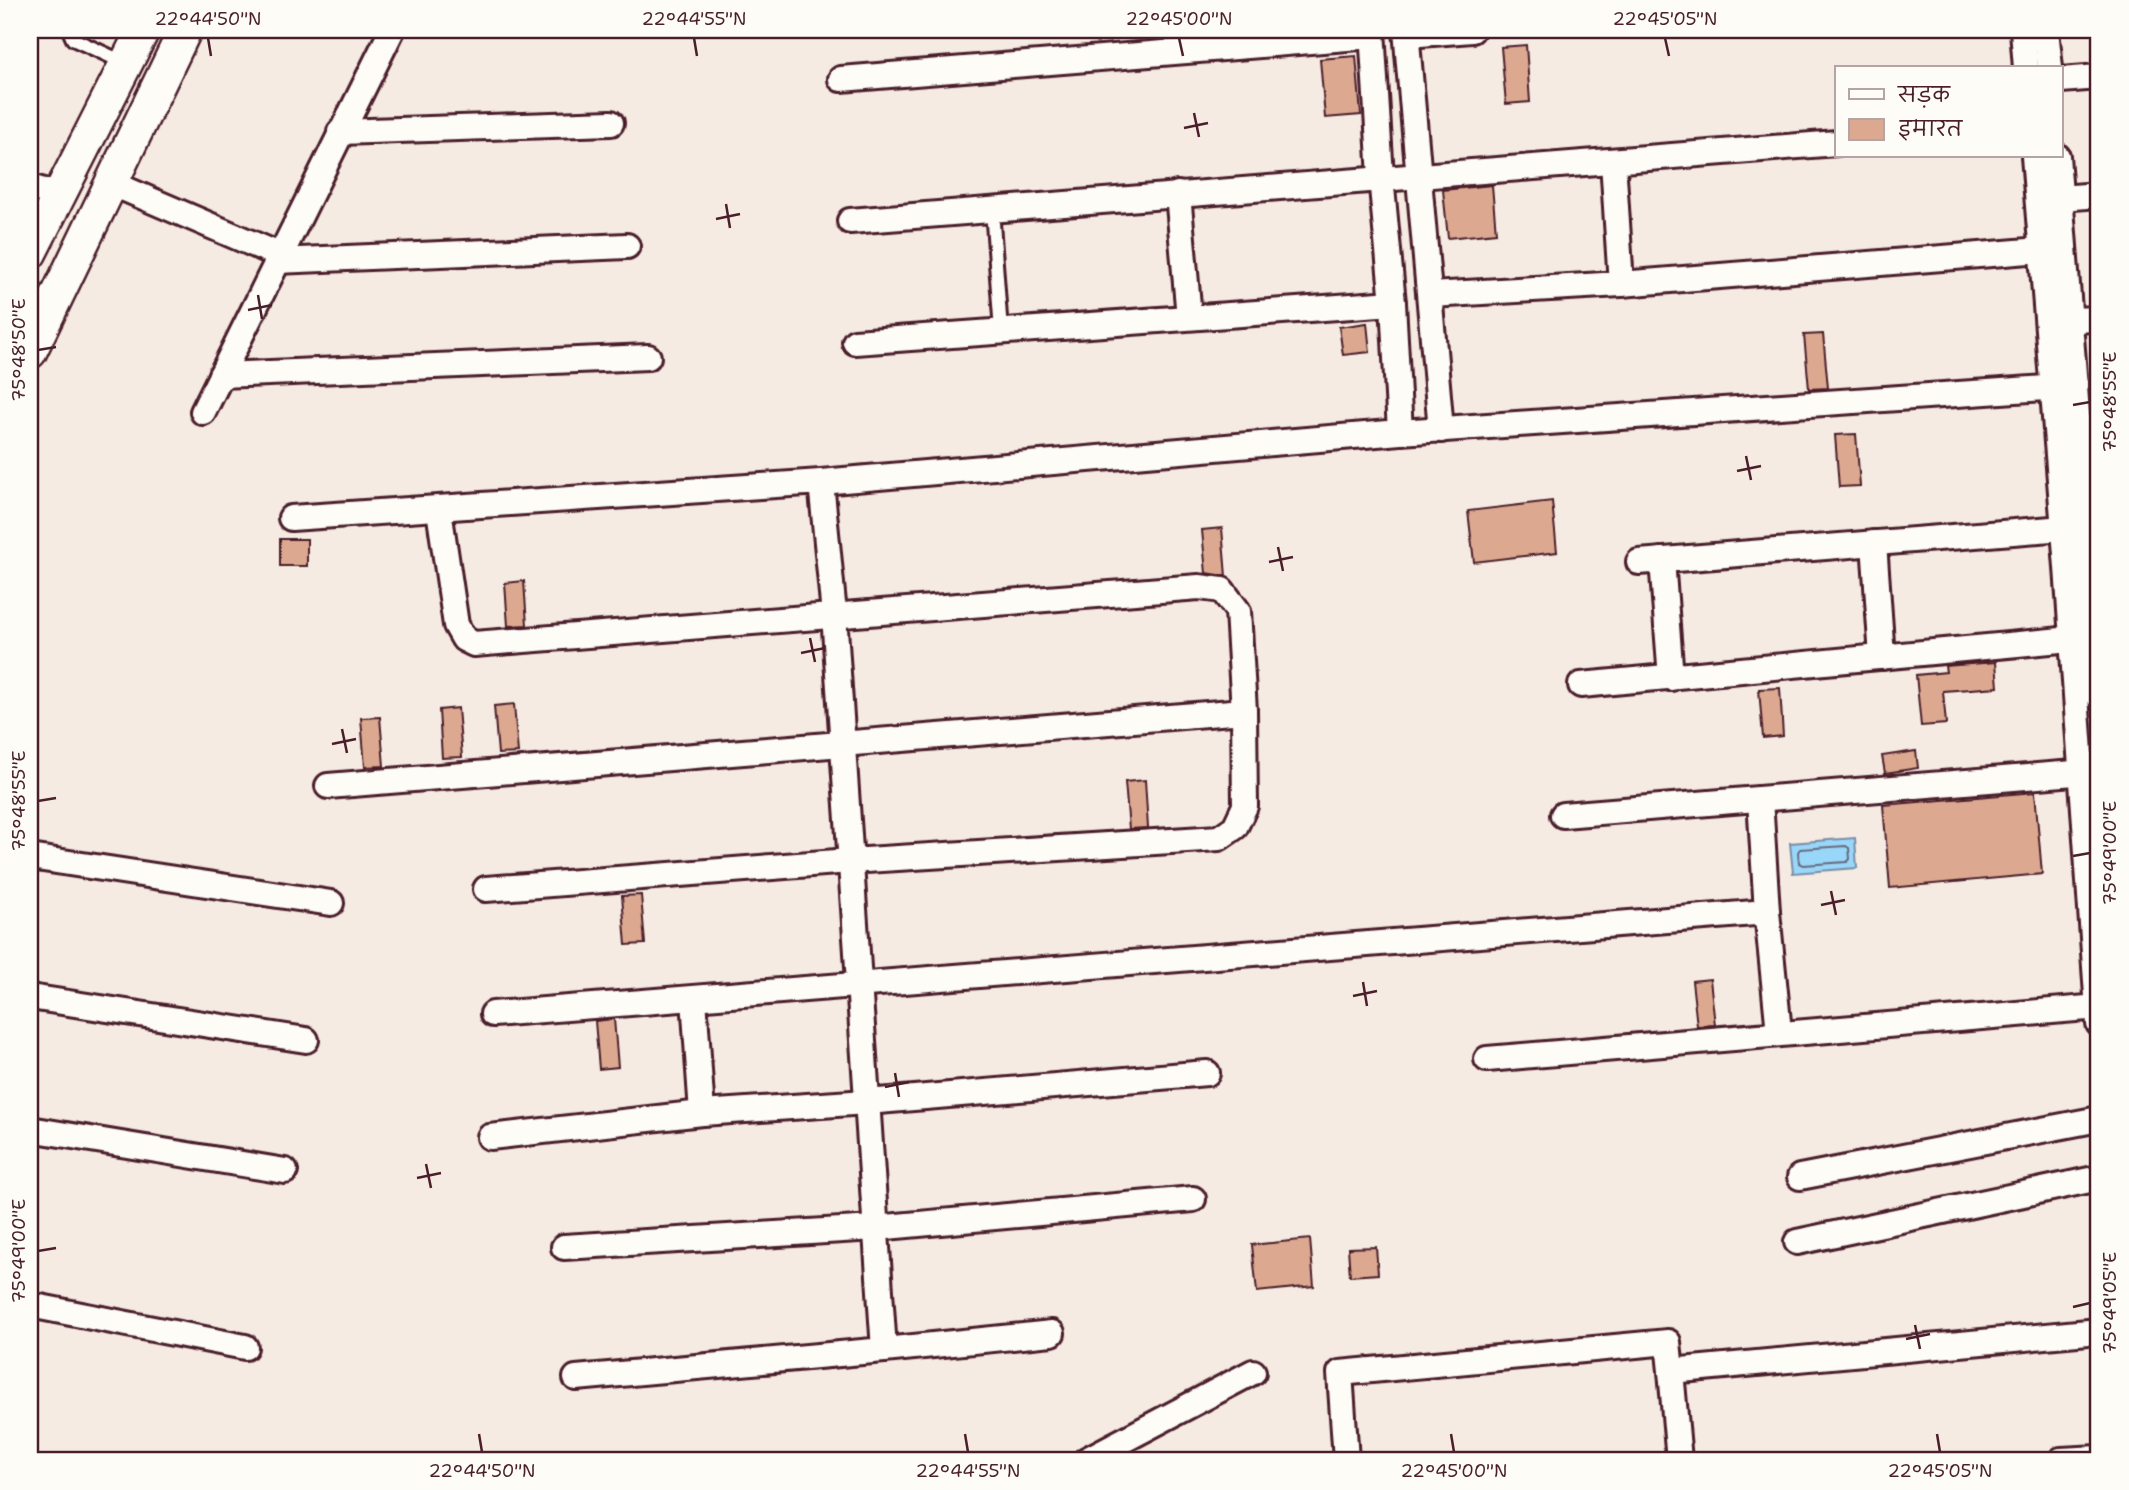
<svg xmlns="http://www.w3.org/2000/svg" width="2129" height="1490" viewBox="0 0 2129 1490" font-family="'Shantell Sans','Playpen Sans Deva',sans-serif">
<rect width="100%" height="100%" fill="#f6ebe2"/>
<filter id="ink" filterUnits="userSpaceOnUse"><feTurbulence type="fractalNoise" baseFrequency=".0143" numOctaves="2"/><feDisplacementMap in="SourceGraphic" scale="14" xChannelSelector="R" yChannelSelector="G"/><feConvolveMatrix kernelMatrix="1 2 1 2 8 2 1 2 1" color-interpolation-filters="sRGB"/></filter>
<g filter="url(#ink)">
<!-- water -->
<path fill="#98d7f9" stroke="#798da7" stroke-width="2" d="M1855 838 1857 868 1793 873 1790 843Z"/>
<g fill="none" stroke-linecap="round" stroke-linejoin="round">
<!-- shore -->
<path stroke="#69697d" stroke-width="2" d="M1846 846 1849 848 1850 859 1847 862 1803 865 1799 863 1798 852 1800 849Z"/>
</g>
<!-- building -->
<g fill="#dca990" stroke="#4a1f2b" stroke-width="2">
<path d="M1526 45 1530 102 1506 104 1501 47Z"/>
<path d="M1356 56 1361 115 1325 118 1320 59Z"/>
<path d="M1492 185 1496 233 1448 238 1443 190Z"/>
<path d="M1367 323 1370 352 1343 355 1339 327Z"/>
<path d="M1823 334 1828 388 1809 389 1804 335Z"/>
<path d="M1856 434 1860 486 1839 487 1835 435Z"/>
<path d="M1552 501 1557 552 1474 562 1468 511Z"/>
<path d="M1222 528 1226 576 1206 573 1202 530Z"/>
<rect x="280" y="539" width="27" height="27"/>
<path d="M524 581 527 625 508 626 505 583Z"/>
<path d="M1996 662 1998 687 1943 691 1946 724 1921 726 1916 675 1946 672 1945 666Z"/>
<path d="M1780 688 1783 736 1763 738 1759 689Z"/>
<path d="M514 704 518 753 498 754 494 706Z"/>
<path d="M458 708 462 757 442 758 439 710Z"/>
<path d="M380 717 384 766 365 767 361 718Z"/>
<path d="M1916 751 1918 768 1885 773 1882 756Z"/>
<path d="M1145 780 1148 828 1129 829 1125 782Z"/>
<path d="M2035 792 2042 874 1890 888 1883 805Z"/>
<path d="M641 895 645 944 626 945 622 896Z"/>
<path d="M1710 979 1715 1025 1697 1026 1692 981Z"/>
<path d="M614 1019 618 1067 599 1069 595 1021Z"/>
<path d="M1310 1239 1314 1286 1257 1292 1252 1245Z"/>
<path d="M1376 1247 1378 1274 1350 1276 1348 1248Z"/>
</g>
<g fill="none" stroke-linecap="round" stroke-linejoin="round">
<!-- service casing -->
<g stroke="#4a1f2b" stroke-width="18">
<g id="service">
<path d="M69 30 73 39 125 63"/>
<path d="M992 209 1001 331"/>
</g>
</g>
<!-- minor casing -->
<g stroke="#4a1f2b" stroke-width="30">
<g id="minor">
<path d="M1372 30 1381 177 1393 303 1400 432"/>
<path d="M1406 30 1441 430"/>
<path d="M2023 30 2026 68"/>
<path d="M2046 30 2050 68"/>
<path d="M1407 35 1472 30"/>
<path d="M841 79 1372 36"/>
<path d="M2061 80 2099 77"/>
<path d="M340 132 611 123"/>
<path d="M2034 156 2067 567 2099 1024"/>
<path d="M2057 156 2099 696"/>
<path d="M1613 161 1621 284"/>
<path d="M111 183 279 255"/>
<path d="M30 187 58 195"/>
<path d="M1178 194 1189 317"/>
<path d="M2060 198 2099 195"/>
<path d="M850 221 1837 143"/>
<path d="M276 261 627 246"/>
<path d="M1431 295 1621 284 2041 250"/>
<path d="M2070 320 2099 319"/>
<path d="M855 342 1393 303"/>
<path d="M221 375 648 357"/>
<path d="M203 412 392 30"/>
<path d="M821 482 1400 432 2076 386"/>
<path d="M439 510 456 625 464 639 474 644 1199 587 1222 590 1238 611 1244 711 1245 806 1235 827 1219 838 850 861 486 889"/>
<path d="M291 518 821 482 834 614 884 1350 576 1378"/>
<path d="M1874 543 1882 657"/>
<path d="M1662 560 1671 678"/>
<path d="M1639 562 2064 528"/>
<path d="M1581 685 2072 639"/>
<path d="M328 786 1244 711"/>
<path d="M1760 799 1767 912 1779 1032"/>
<path d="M1563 815 2099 771"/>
<path d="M30 857 331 903"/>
<path d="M30 997 306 1040"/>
<path d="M694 999 702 1113"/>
<path d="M493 1014 1767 912"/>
<path d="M1487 1059 2099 1007"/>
<path d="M30 1129 285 1171"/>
<path d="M490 1137 702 1113 867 1102 1207 1073"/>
<path d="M1800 1177 2099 1119"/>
<path d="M1797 1242 2099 1178"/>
<path d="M564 1247 875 1228 1193 1199"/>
<path d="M30 1305 245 1347"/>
<path d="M884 1350 1052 1333"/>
<path d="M1671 1371 1679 1460"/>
<path d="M1086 1460 1253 1372"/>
<path d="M1346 1460 1340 1373 1668 1342 1671 1371 2099 1331"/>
<path d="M2061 1460 2099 1458"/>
</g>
</g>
<!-- tertiary casing -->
<g stroke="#4a1f2b" stroke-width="37">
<g id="tertiary">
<path d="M30 253 143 30"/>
<path d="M30 352 185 30"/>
</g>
</g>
<!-- service -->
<use href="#service" stroke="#fdfcf7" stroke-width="12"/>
<!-- minor -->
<use href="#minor" stroke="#fdfcf7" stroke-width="24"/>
<!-- tertiary -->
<use href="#tertiary" stroke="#fdfcf7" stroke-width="32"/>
</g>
</g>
<!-- ticks -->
<path fill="none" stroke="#4a1f2b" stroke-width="2.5" d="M208 38 211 56M694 38 697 56M1179 38 1183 56M1665 38 1669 56M1194 113 1199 137M1184 128 1208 123M726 204 730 228M716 219 740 214M258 295 262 319M248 310 272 305M38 350 56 347M2073 405 2090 402M1746 456 1751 480M1737 471 1761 466M1278 547 1283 571M1269 562 1293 557M810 638 815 662M801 653 825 648M342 729 347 753M332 744 356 739M38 801 56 798M2073 856 2090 853M1831 891 1836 915M1821 905 1845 900M1363 982 1367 1006M1353 996 1377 991M895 1073 899 1097M885 1087 909 1082M426 1164 431 1188M417 1178 441 1173M38 1251 56 1248M2073 1307 2090 1303M1915 1325 1920 1349M1906 1339 1930 1334M479 1434 482 1452M965 1434 968 1452M1451 1434 1454 1452M1937 1434 1940 1452"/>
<!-- margin -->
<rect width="2129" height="1490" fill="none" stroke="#fdfcf7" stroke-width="77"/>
<!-- legend -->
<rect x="1835" y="66" width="228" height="91" fill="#fdfcf7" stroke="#b5a4a5" stroke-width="2"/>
<rect x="1849" y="89" width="35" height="10" fill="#fdfcf7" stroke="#b5a4a5" stroke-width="2"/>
<text x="1898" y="102" font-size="21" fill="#4a1f2b">सड़क</text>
<rect x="1849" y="119" width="35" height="21" fill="#dca990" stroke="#b5a4a5" stroke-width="2"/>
<text x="1898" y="136" font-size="21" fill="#4a1f2b">इमारत</text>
<rect x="38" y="38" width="2052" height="1414" fill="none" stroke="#4a1f2b" stroke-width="2.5"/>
<g font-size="18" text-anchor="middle" fill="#4a1f2b">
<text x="208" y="25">22°44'50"N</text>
<text x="694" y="25">22°44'55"N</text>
<text x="1179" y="25">22°45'00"N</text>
<text x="1665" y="25">22°45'05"N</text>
<text transform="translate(19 350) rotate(-90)" y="6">75°48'50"E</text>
<text transform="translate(2110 402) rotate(-90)" y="6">75°48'55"E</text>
<text transform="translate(19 801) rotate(-90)" y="6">75°48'55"E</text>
<text transform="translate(2110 853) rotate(-90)" y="6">75°49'00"E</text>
<text transform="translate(19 1251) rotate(-90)" y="6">75°49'00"E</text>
<text transform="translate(2110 1303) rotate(-90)" y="6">75°49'05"E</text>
<text x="482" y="1477">22°44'50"N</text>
<text x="968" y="1477">22°44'55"N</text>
<text x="1454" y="1477">22°45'00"N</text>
<text x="1940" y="1477">22°45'05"N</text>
</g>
</svg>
